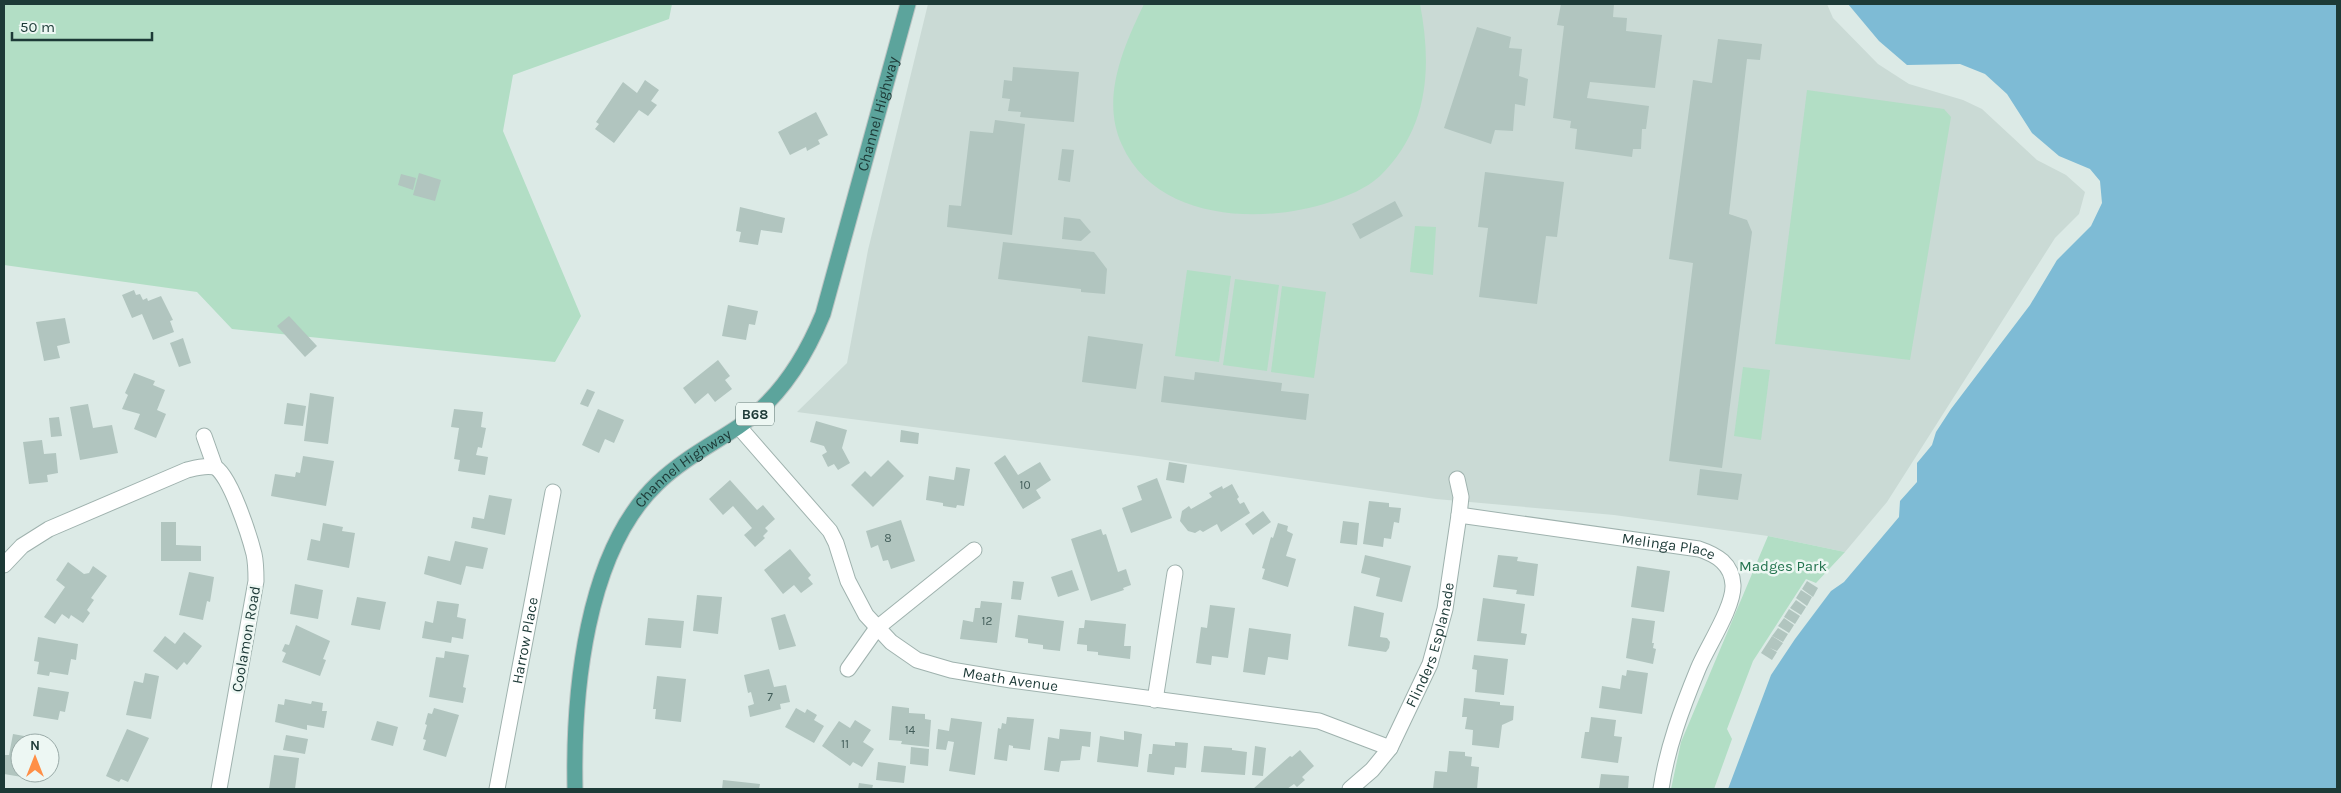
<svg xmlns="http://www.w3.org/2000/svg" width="2341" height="793" viewBox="0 0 2341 793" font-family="Karla,sans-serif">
<rect width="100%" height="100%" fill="#dceae6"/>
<!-- built -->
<path fill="#cadad5" d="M928 4H1827L1833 18 1878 64 1909 84 1963 100 1982 109 2037 160 2066 175 2085 192 2079 214 2055 238 1887 502 1845 552 1768 536 1614 515 1436 499 1138 456 797 412 847 363 868 250Z"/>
<!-- green -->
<g fill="#b2dec5">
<path d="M4 4H672L669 19 513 75 503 131 581 316 555 362 232 329 197 292 4 265Z"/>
<path d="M1144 4H1420C1432 67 1429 128 1380 176 1366 189 1347 196 1330 202 1262 225 1156 221 1122 145 1100 98 1124 46 1144 4Z"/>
<path d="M1807 90 1944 109 1951 117 1910 360 1775 344Z"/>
<path d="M1415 226 1436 227 1433 275 1410 272Z"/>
<path d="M1187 270 1231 276 1219 362 1175 356Z"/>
<path d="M1235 279 1279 285 1267 371 1223 365Z"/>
<path d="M1282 286 1326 292 1314 378 1271 372Z"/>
<path d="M1743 367 1770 370 1761 440 1734 436Z"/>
<path d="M1768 536 1845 552 1816 583 1806 579 1753 661 1727 729 1732 739 1714 789H1671L1681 742Z"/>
</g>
<!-- water -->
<path fill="#7ebbd5" d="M1848 4H2337V789H1728L1771 675 1795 639 1831 591 1844 582 1899 517 1900 501 1917 482V463L1932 445 1936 432 1951 409 2030 305 2057 260 2091 226 2102 203 2100 181 2090 169 2059 156 2032 133 2007 94 1985 74 1960 64 1907 65 1879 41Z"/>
<!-- building -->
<g fill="#b1c5bf">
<path d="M1561 4H1614L1613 17 1627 18 1626 31 1662 35 1655 88 1590 82 1587 98 1649 106 1646 129H1642L1641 149H1633L1632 157 1575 149 1577 129 1570 128 1571 121 1553 118 1564 26 1557 25Z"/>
<path d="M1477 27 1511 37 1509 48 1522 49 1519 76 1528 79 1525 106 1515 104 1513 131 1495 130 1491 144 1444 128Z"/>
<path d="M1718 39 1762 44 1760 60 1747 59 1729 214 1747 220 1752 232 1722 468 1669 461 1693 263 1669 259 1693 80 1712 83Z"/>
<path d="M1013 67 1079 72 1074 122 1020 117 1021 112 1008 111 1010 99 1002 98 1004 80 1012 81Z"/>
<path d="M645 80 659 90 651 101 657 105 648 116 639 110 614 143 595 129 599 124 596 122 623 82 637 93Z"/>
<path d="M816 112 828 135 818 140 820 144 807 151 806 147 790 155 778 132Z"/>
<path d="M995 120 1025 124 1012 235 947 227 949 205 961 206 970 131 993 133Z"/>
<path d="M1062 149 1074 150 1070 182 1058 180Z"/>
<path d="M1485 172 1564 182 1557 237 1546 236 1537 304 1479 297 1488 228 1478 227Z"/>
<path d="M419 173 441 180 435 201 413 195Z"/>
<path d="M401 174 416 178 413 190 398 185Z"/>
<path d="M1395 201 1403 216 1360 239 1352 224Z"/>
<path d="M740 207 785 218 782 233 761 230 758 245 739 242 741 232 736 231Z"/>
<path d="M1064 217 1080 219 1091 232 1081 241 1062 239Z"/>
<path d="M1003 242 1094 252 1107 269 1105 294 1081 292V289L998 279Z"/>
<path d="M134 290 136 295 140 294 143 300 147 298 148 301 161 296 173 320 170 321 174 332 153 340 142 314 132 318 122 295Z"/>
<path d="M728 305 758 311 755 325 749 324 746 340 722 336Z"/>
<path d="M289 316 317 346 305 357 277 326Z"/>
<path d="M65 318 70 343 57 346 60 358 44 361 36 322Z"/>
<path d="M1088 336 1143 344 1136 389 1082 382Z"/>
<path d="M183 338 191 363 179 367 170 343Z"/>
<path d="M718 360 730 376 725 380 732 389 715 402 708 393 695 404 683 388Z"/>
<path d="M1195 372 1282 383 1281 391 1309 394 1306 420 1161 402 1164 376 1194 380Z"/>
<path d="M134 373 155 381 153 385 165 390 157 410 166 414 156 438 134 429 140 414 122 409 128 395 125 393Z"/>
<path d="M587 389 595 392 588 407 580 404Z"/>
<path d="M310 393 334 397 328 444 304 441Z"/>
<path d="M287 403 306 406 303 426 284 424Z"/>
<path d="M88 404 93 428 112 425 118 453 80 460 70 407Z"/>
<path d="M454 409 483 412 481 427 486 428 482 448 478 447 476 455 488 457 485 475 458 471 460 460 454 459 459 428 451 427Z"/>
<path d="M598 409 624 420 614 443 605 439 599 453 582 445Z"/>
<path d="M59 417 62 436 51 437 49 418Z"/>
<path d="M816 421 847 430 842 448 850 463 838 470 834 464 828 467 822 455 827 452 824 446 810 442Z"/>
<path d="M901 430 919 433 918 444 900 442Z"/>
<path d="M42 440 44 454 56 453 58 473 47 475 48 482 29 484 23 442Z"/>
<path d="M1005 455 1018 475 1040 462 1051 480 1036 490 1041 498 1023 509 994 463Z"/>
<path d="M303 456 334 461 326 506 271 496 275 474 295 477 296 472 300 473Z"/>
<path d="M888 460 904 476 873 507 851 485 865 471 871 477Z"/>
<path d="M1169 462 1187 465 1184 483 1166 480Z"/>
<path d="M956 467 970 469 964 506 957 505 956 508 943 506V503L926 500 929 476 954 480Z"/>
<path d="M1700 469 1742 474 1738 500 1697 495Z"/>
<path d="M1157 478 1172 518 1131 533 1122 508 1142 500 1137 486Z"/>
<path d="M730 480 757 510 763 505 775 519 765 528 768 531 763 536 765 538 755 547 744 535 752 528 733 506 723 515 709 499Z"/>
<path d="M1232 484 1239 497 1237 499 1240 504 1244 502 1250 513 1221 532 1217 524 1203 532 1200 530 1195 533 1188 531 1180 521 1182 511 1189 506 1191 509 1212 497 1209 493 1222 486 1223 489Z"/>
<path d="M489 495 512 499 505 535 471 528 473 517 484 519Z"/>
<path d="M1369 501 1389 503V507L1401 508 1399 523 1394 522 1391 539 1384 538 1383 547 1363 544Z"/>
<path d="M1263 511 1271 522 1253 535 1245 524Z"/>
<path d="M901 520 915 561 891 569 888 560 883 561 878 545 871 548 866 531Z"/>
<path d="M1343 521 1359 523 1357 545 1340 543Z"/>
<path d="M161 522H176V545L201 546V561H161Z"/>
<path d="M323 523 343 527 342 531 355 533 349 568 307 560 311 539 320 541Z"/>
<path d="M1278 523 1288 526 1287 531 1293 534 1286 556 1296 559 1288 587 1262 579 1265 569 1262 568 1271 537 1273 538Z"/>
<path d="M1101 529 1103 535 1106 534 1118 572 1126 569 1131 585 1123 588 1124 590 1091 601 1071 539Z"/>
<path d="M455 541 488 548 483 569 466 566 461 585 424 574 428 556 450 561Z"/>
<path d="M790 549 811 575 808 578 813 584 801 593 794 585 783 594 764 570Z"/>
<path d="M1365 555 1411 566 1402 602 1376 596 1380 578 1361 573Z"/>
<path d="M1498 555 1518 557 1517 561 1538 564 1534 596 1516 594 1517 590 1493 587Z"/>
<path d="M68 562 84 574 89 573 93 566 107 576 91 598 94 600 87 610 90 613 83 623 71 615 69 619 62 614 55 624 44 617 65 587 56 580Z"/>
<path d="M1637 566 1670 571 1664 612 1631 607Z"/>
<path d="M1072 570 1079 590 1058 597 1051 577Z"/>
<path d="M189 572 214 577 210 602 207 601 203 620 179 615Z"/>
<path d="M1013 581 1024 582 1021 600 1011 599Z"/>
<path d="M1807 581 1818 588 1813 597 1802 589Z"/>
<path d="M295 584 323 590 318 619 290 614Z"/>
<path d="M1801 590 1812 597 1807 606 1796 598Z"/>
<path d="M697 595 722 597 718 634 693 631Z"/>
<path d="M357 597 386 602 380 630 351 625Z"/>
<path d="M1483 598 1525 604 1521 633 1527 634 1525 645 1477 641Z"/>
<path d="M1796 600 1806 607 1801 615 1790 608Z"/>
<path d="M437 601 459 604 457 617 466 619 463 639 452 637 451 643 422 638 425 621 433 623Z"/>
<path d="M981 601 1002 603 997 643 960 639 963 620 973 622 975 608H980Z"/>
<path d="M1210 605 1235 608 1228 658 1212 656 1211 665 1196 663 1201 627 1207 628Z"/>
<path d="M1354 606 1384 613 1380 637 1387 638 1390 642 1389 648 1386 652 1348 646Z"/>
<path d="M1789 609 1800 616 1795 624 1784 617Z"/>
<path d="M785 614 796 646 779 650 771 618Z"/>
<path d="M1018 615 1064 621 1060 651 1043 649V645L1028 643V639L1015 637Z"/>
<path d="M648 618 684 621 681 648 645 645Z"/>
<path d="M1632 618 1655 621 1652 643H1654L1653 648 1656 649 1653 664 1626 658Z"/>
<path d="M1784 618 1794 625 1789 633 1778 626Z"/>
<path d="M1085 620 1126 624 1124 646H1131L1130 659 1098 655V652L1087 651V645L1077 644 1079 628H1084Z"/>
<path d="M296 625 330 641 323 659 326 660 320 676 282 662 286 653 282 651 285 644 289 645Z"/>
<path d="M1249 628 1291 634 1288 660 1268 657 1265 675 1243 672Z"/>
<path d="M1778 628 1788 634 1783 642 1772 636Z"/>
<path d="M184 632 202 646 187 665 184 662 177 670 153 651 165 636 175 644Z"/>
<path d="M1772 636 1783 643 1777 651 1770 648 1777 652 1772 660 1761 653Z"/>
<path d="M38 637 78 644 76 660 71 659 68 675 50 672 49 676 37 674 39 662 34 661Z"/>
<path d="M445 651 469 655 463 687 466 688 463 703 429 697 436 657 444 658Z"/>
<path d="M1474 655 1508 659 1504 695 1475 692 1477 670 1472 669Z"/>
<path d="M769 669 774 687 786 685 790 702 780 704 781 709 750 717 748 706 754 704 751 692 748 693 744 675Z"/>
<path d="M1627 670 1648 673 1642 714 1599 708 1602 686 1620 689 1622 675 1626 676Z"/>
<path d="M145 673 159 676 151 719 126 715 134 681 143 683Z"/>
<path d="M657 676 686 679 681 722 655 719 656 709H653Z"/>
<path d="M38 687 69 692 65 712 60 711 58 720 33 716Z"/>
<path d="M1464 698 1500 702V705L1514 706 1513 720 1502 725 1499 748 1472 745 1473 730 1465 729 1467 717H1462Z"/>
<path d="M285 699 311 704 312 701 323 703 322 711H327L324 728 307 725V730L275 722 278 704 284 705Z"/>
<path d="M892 706 909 708V713L925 714V719L931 720 929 747 901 744 902 741 889 740Z"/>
<path d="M434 708 459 715 446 757 423 750 426 740 423 739 427 725 425 724 428 713 432 714Z"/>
<path d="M796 708 805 713 807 709 817 715 814 720 824 726 814 743 785 727Z"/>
<path d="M1007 717 1034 719 1030 750 1013 748V746L1009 745 1007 761 994 759 998 728 1001 729 1002 723 1006 724Z"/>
<path d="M1591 717 1616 720 1614 736 1622 737 1618 763 1581 758 1585 732H1589Z"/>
<path d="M951 718 982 722 975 775 949 771 954 742 948 741 946 750 936 749 938 729 949 731Z"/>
<path d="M855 720 871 730 863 742 874 749 862 767 853 762 850 766 822 746 839 721 850 728Z"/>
<path d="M377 721 398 727 393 746 371 740Z"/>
<path d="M127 729 149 738 128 782 121 779 119 782 106 776Z"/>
<path d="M1060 729 1091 732 1090 747 1082 746 1080 760 1061 761 1059 772 1044 770 1048 737 1059 739Z"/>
<path d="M1124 731 1142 734 1138 767 1097 762 1100 736 1124 740Z"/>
<path d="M13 734 41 739 40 743H20V773H23L22 777 4 774 5 755H9Z"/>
<path d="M286 735 308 739 305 754 283 750Z"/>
<path d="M1175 742 1188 743 1186 768 1175 767 1174 775 1147 772 1149 754H1152L1153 744 1175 746Z"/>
<path d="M1204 746 1232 748V750L1247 752 1245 775 1201 772Z"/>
<path d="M1255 746 1266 748 1263 776 1252 775Z"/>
<path d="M911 747 929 749 928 766 910 764Z"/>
<path d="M1300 750 1314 766 1302 777 1305 780 1297 787 1294 784 1287 789H1253L1290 756 1292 757Z"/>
<path d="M1449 751 1465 752V756L1472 757 1471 766 1479 767 1477 789H1433L1435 771 1447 772Z"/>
<path d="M274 755 299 758 295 789H269Z"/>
<path d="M878 762 906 766 904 783 876 780Z"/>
<path d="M1601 774 1629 776 1628 789H1599Z"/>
<path d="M723 780 760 784 759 789H722Z"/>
<path d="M859 783 873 785 872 789H858Z"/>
</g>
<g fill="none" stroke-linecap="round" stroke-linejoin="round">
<!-- minor casing -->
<g stroke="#9fb2ae" stroke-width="17">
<g id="minor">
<path id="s1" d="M739 427 830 531 836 543 848 581 866 615 891 642 917 660 951 670 1011 680 1319 721 1390 748"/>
<path d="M204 436 215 467"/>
<path id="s2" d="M1459 515 1699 549C1717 555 1732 564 1733 585 1734 607 1707 647 1698 669 1682 708 1667 748 1661 789"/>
<path d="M4 565 22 546 49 529 187 470C195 468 205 465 214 467 229 471 250 538 254 554 256 563 256 571 256 581L219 789"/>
<path d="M848 669 877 628 974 550"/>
<path d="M1155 700 1175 573"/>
<path id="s3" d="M497 789 553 492"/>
<path id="s4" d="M1350 789 1372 770 1390 748 1430 664 1445 609 1459 515 1461 497 1457 479"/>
</g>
</g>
<!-- primary casing -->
<g stroke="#bbc4c3" stroke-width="17">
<g id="primary">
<path id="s5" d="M575 789C573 694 585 552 658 483 682 460 711 445 738 427 779 400 805 358 823 314L908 4"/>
</g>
</g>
<!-- minor -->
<use href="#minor" stroke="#fff" stroke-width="15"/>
<!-- primary -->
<use href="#primary" stroke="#5ca49c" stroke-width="15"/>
</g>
<g text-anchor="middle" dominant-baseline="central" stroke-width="5" stroke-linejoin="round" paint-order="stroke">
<!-- number labels -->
<g font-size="12" fill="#425d59">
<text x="1025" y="485">10</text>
<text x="888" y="538">8</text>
<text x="987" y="621">12</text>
<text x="770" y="697">7</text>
<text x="910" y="730">14</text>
<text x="845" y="744">11</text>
</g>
<!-- shield labels -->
<rect fill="#edf7f3" stroke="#5b736f" stroke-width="1" x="736" y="402.5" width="38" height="23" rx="4"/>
<g font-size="14" font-weight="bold" fill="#1d3a37">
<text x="755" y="414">B68</text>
</g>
<!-- street labels -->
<g font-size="15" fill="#1d3a37" stroke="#edf7f3">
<text stroke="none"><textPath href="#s5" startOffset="774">Channel Highway</textPath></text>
<text stroke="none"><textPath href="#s5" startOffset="354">Channel Highway</textPath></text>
<text stroke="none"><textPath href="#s2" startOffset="212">Melinga Place</textPath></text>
<text transform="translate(246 639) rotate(-80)">Coolamon Road</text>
<text stroke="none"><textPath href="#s3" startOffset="151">Harrow Place</textPath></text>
<text stroke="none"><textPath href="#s4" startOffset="169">Flinders Esplanade</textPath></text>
<text stroke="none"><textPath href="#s1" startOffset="394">Meath Avenue</textPath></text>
</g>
<!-- park labels -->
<g font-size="15" fill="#24744f" stroke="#edf7f3">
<text x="1783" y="566">Madges Park</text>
</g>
</g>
<!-- border -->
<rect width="2341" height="793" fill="none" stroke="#1d3a37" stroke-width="10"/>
<!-- north arrow -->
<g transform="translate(35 758)"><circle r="24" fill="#edf7f3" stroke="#9aaba8"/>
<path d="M0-4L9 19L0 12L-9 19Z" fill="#ff8f46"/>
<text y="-8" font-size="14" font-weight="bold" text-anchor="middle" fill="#1d3a37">N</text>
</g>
<!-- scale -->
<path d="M12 32v8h140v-8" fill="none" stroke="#1d3a37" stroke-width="2.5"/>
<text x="20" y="32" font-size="15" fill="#1d3a37" stroke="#edf7f3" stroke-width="4" paint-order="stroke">50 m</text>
</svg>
